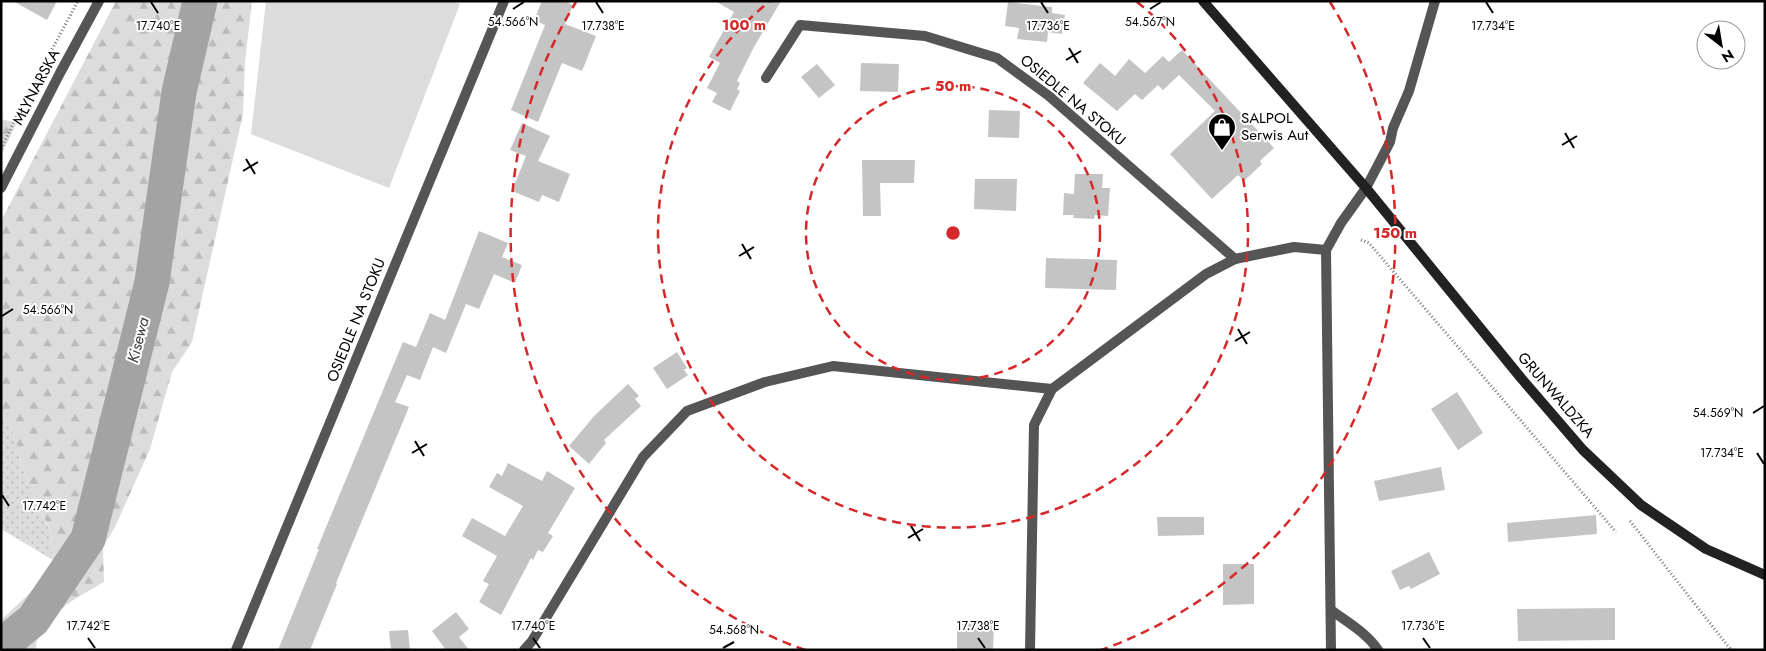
<svg xmlns="http://www.w3.org/2000/svg" width="1766" height="651" viewBox="0 0 1766 651" font-family="Jost,sans-serif">
<defs>
<pattern id="grass-dots" width="8" height="8" patternUnits="userSpaceOnUse" patternTransform="scale(1.25)"><rect width="8" height="8" fill="#dcdcdc"/><path d="M2 2h.1M6 6h.1" fill="none" stroke="#bbb" stroke-width="1.8" stroke-linecap="round"/></pattern>
<pattern id="forest-firs" width="22" height="20" patternUnits="userSpaceOnUse" patternTransform="scale(1.25)"><rect width="22" height="20" fill="#dcdcdc"/><path d="M5 1l3.5 6h-7zM16 11l3.5 6h-7z" fill="#bbb"/></pattern>
</defs>
<rect width="100%" height="100%" fill="#fff"/>
<!-- grass -->
<path fill="url(#grass-dots)" d="M1 413 10 424 28 484 51 533 53 560 1 529Z"/>
<!-- forest -->
<g fill="url(#forest-firs)">
<path d="M116 1H252L245 62 243 114 192 342 172 372 150 449 115 527 103 547 104 582C80 596 35 618 36 650H1V620L31 592 53 560 51 532 28 484 10 424 1 413V221Z"/>
<path d="M1 119 17 123 1 155Z"/>
</g>
<!-- pitch -->
<path fill="#dcdcdc" d="M266 1H453L460 4 389 188 251 134Z"/>
<g fill="none" stroke-linecap="round" stroke-linejoin="round">
<!-- river -->
<path stroke="#a3a3a3" stroke-width="35" d="M1 646 33 620 88 539 152 282 179 92 200 1"/>
</g>
<!-- building -->
<g fill="#c4c4c4">
<path d="M13 1H57L47 20Z"/>
<path d="M542 1H564L573 5 565 24 596 36 582 71 562 63 538 122 511 110 545 25 534 20Z"/>
<path d="M715 1H781L754 47 737 81 740 83 737 89 740 91 730 111 712 102 717 93 707 88 720 63 709 57 734 12Z"/>
<path d="M1008 2 1052 7V13L1065 15 1062 34 1048 32 1047 42 1017 39 1019 28 1005 26Z"/>
<path d="M1182 50 1274 148 1260 161 1262 164 1244 181 1238 175 1212 199 1170 154 1215 111 1179 75 1163 90 1158 85 1142 100 1135 94 1117 111 1083 83 1100 63 1115 76 1129 59 1145 73 1163 56 1169 62Z"/>
<path d="M861 63 899 64 898 92 860 91Z"/>
<path d="M817 64 835 85 819 98 801 77Z"/>
<path d="M989 110 1020 111 1019 138 988 137Z"/>
<path d="M522 123 550 136 538 161 570 174 559 202 542 195 539 202 512 191 526 156 510 150Z"/>
<path d="M862 160H915L914 183H880L881 216H863Z"/>
<path d="M1075 174H1103L1102 188H1110L1108 216 1095 215 1094 219 1073 218 1074 215H1063L1064 193 1074 194Z"/>
<path d="M975 179H1017L1016 211 974 209Z"/>
<path d="M479 231 508 243 502 257 522 265 515 283 494 274 479 309 466 304 446 353 433 347 420 380 407 375 395 402 409 407 336 583 337 584 310 650H278L319 549H317L403 342 416 347 430 313 445 320Z"/>
<path d="M1046 258 1117 260 1116 290 1045 288Z"/>
<path d="M677 352 687 368 684 370 688 375 667 389 653 368Z"/>
<path d="M628 384 639 396 635 399 641 406 604 440 606 443 589 464 569 446 595 415Z"/>
<path d="M1457 392 1483 433 1458 450 1431 409Z"/>
<path d="M508 463 542 481 547 471 575 488 548 533 553 536 543 552 538 550 533 560 531 558 501 615 479 602 489 584 483 581 497 556 462 536 472 518 505 536 523 506 489 487 497 473 502 476Z"/>
<path d="M1441 467 1445 490 1379 501 1374 481Z"/>
<path d="M1596 515 1597 534 1508 542 1507 523Z"/>
<path d="M1157 517H1204V535L1158 536Z"/>
<path d="M1429 552 1440 574 1411 589 1409 586 1400 590 1391 571Z"/>
<path d="M1223 564H1254V604L1223 605Z"/>
<path d="M1615 608V640L1518 641 1517 609Z"/>
<path d="M456 612 469 629 459 637 469 650H446L432 631Z"/>
<path d="M957 622 994 623 993 650H957Z"/>
<path d="M408 630 410 650H391L389 631Z"/>
</g>
<g fill="none" stroke-linecap="round" stroke-linejoin="round">
<!-- path -->
<g stroke="#777" stroke-width="3" stroke-dasharray="1 2.5" stroke-linecap="butt">
<path d="M1 149 20 109 78 1"/>
<path d="M1361 240 1369 243 1616 532"/>
<path d="M1630 521 1731 650"/>
</g>
<!-- service -->
<g stroke="#555" stroke-width="10">
<path d="M1366 188 1390 142 1393 128 1409 91 1435 1"/>
<path d="M1331 610C1347 622 1367 633 1378 650"/>
</g>
<!-- minor -->
<g stroke="#555" stroke-width="10">
<path d="M766 78 800 25 925 36 997 58 1049 96 1235 259 1294 247 1326 250"/>
<path d="M236 650 504 1"/>
<path d="M524 650 532 641 643 457 687 411 765 382 833 366 1052 389"/>
<path d="M1030 650 1034 425 1052 389 1206 274 1235 259"/>
<path d="M1331 650 1326 250 1341 223 1366 188"/>
</g>
<!-- tertiary -->
<path stroke="#555" stroke-width="10" d="M1 188 60 73 99 1"/>
<!-- secondary -->
<path stroke="#222" stroke-width="10" d="M1203 1 1366 188 1521 378 1583 450 1641 505 1706 549 1765 575"/>
</g>
<!-- ticks -->
<path fill="none" stroke="#000" stroke-width="2" d="M151 2 158 13M596 2 603 13M1041 2 1048 13M1486 2 1493 13M513 9 524 2M1150 9 1161 2M1069 48 1078 63M1066 60 1081 51M1565 133 1574 148M1562 145 1577 136M246 159 255 174M243 171 258 162M742 244 751 259M739 256 754 247M2 316 13 309M1238 329 1247 344M1235 341 1250 332M1753 413 1764 406M415 441 424 456M412 453 427 444M1757 453 1764 464M2 495 9 506M911 526 920 541M908 538 923 529M88 638 95 648M533 638 540 648M978 638 985 648M1423 638 1430 648M723 648 734 642"/>
<!-- distance rings -->
<g fill="none" stroke="#d62828" stroke-width="2.5" stroke-dasharray="9 6">
<circle cx="953" cy="233" r="147"/>
<path d="M1137 2A295 295 0 1 1 769 2"/>
<path d="M805 650A442 442 0 0 1 576 2M1330 2A442 442 0 0 1 1101 650"/>
</g>
<!-- icons -->
<defs>
<g id="shop-pin" transform="scale(1.4375)"><path d="M0 17L-7.5 6A9.5 9.5 0 1 1 7.5 6Z" fill="#000" stroke="#fff"/><path d="M-5-2.5h2.3a2.7 3.5 0 0 1 5.4 0H5L5.5 6h-11ZM-1.5-2.5h3a1.5 2.3 0 0 0-3 0Z" fill="#fff"/></g>
</defs>
<g fill-rule="evenodd">
<use href="#shop-pin" x="1222" y="127"/>
</g>
<g text-anchor="middle" dominant-baseline="central" stroke-width="4" stroke-linejoin="round" paint-order="stroke">
<!-- street labels -->
<g font-size="15" fill="#000" stroke="#fff">
<text transform="translate(36 87) rotate(-62)">MŁYNARSKA</text>
<text transform="translate(1073 100) rotate(40)">OSIEDLE NA STOKU</text>
<text transform="translate(356 320) rotate(-68)">OSIEDLE NA STOKU</text>
<text transform="translate(1556 395) rotate(49)">GRUNWALDZKA</text>
</g>
<!-- poi labels -->
<g font-size="15" fill="#000" stroke="#fff" text-anchor="start">
<text x="1241" y="118">SALPOL<tspan x="1241" dy="17">Serwis Aut</tspan></text>
</g>
<!-- water labels -->
<g font-size="16" font-style="italic" fill="#444" stroke="#fff">
<text transform="translate(138 340) rotate(-76)">Kisewa</text>
</g>
</g>
<g font-size="12" text-anchor="middle" fill="#000" stroke="#fff" stroke-width="4" stroke-linejoin="round" paint-order="stroke">
<text x="513" y="26">54.566°N</text>
<text x="1150" y="26">54.567°N</text>
<text x="158" y="30">17.740°E</text>
<text x="603" y="30">17.738°E</text>
<text x="1048" y="30">17.736°E</text>
<text x="1493" y="30">17.734°E</text>
<text x="48" y="314">54.566°N</text>
<text x="1718" y="417">54.569°N</text>
<text x="1722" y="457">17.734°E</text>
<text x="44" y="510">17.742°E</text>
<text x="88" y="630">17.742°E</text>
<text x="533" y="630">17.740°E</text>
<text x="978" y="630">17.738°E</text>
<text x="1423" y="630">17.736°E</text>
<text x="734" y="634">54.568°N</text>
</g>
<circle cx="953" cy="233" r="8" fill="#d62828" stroke="#fff" stroke-width="2.5"/>
<g font-size="15" text-anchor="middle" font-weight="bold" fill="#d62828" stroke="#fff" stroke-width="4" stroke-linejoin="round" paint-order="stroke">
<text x="744" y="30">100 m</text>
<text x="953" y="91">50 m</text>
<text x="1395" y="238">150 m</text>
</g>
<!-- border -->
<rect width="1766" height="651" fill="none" stroke="#000000" stroke-width="5"/>
<!-- north arrow -->
<g transform="translate(1721 45) rotate(149)"><circle r="24" fill="#ffffff" stroke="#999999"/>
<path d="M0-4L9 19L0 12L-9 19Z" fill="#000000"/>
<text y="-8" font-size="14" font-weight="bold" text-anchor="middle" fill="#000000">N</text>
</g>
</svg>
